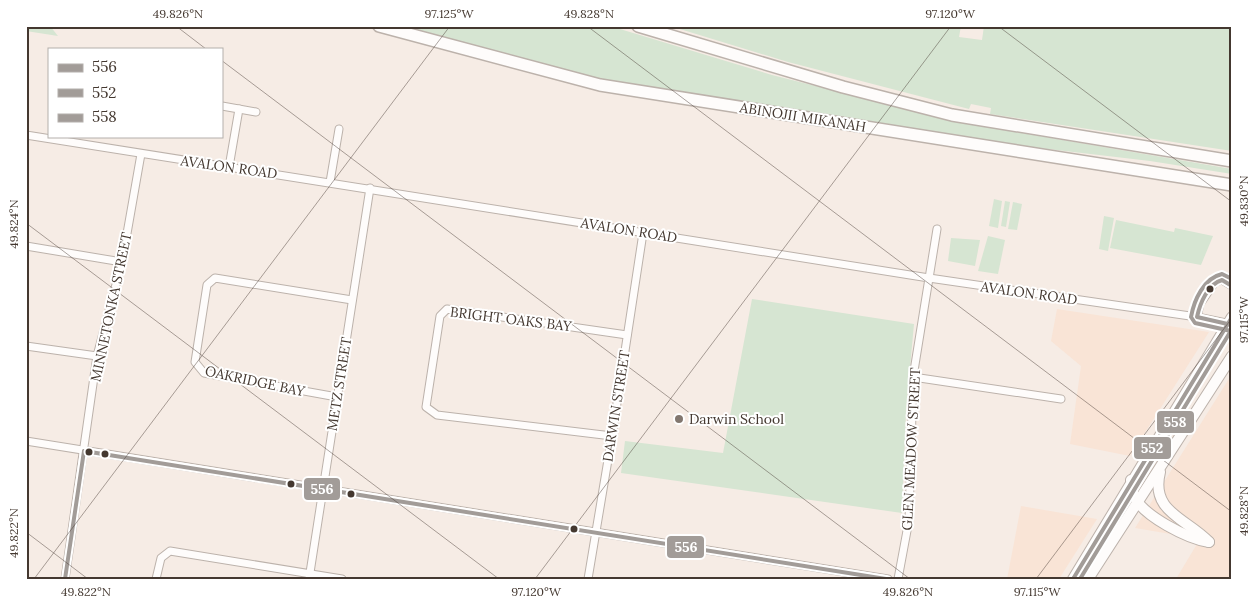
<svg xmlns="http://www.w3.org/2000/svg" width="1258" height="605" viewBox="0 0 1258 605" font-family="Lora,serif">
<rect width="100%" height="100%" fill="#f6ece5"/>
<!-- built -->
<g fill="#f9e4d6">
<path d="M1057 309 1209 332 1130 456 1070 444 1081 366 1051 341Z"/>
<path d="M1232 374V579H1176L1200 539 1135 528Z"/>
<path d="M1021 506 1097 519 1059 579H1007Z"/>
</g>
<!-- green -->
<g fill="#d6e5d2">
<path d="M26 26H50L58 36 26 31Z"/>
<path d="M396 26H610L772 75 963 123 1232 169V174L1150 161 989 142 602 81Z"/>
<path d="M670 26H961L959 37 982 40 984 26H1232V151L990 114 991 108 971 104 969 109 788 62Z"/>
<path d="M994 199 1002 201 998 228 989 226Z"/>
<path d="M1005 201 1010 202 1006 227 1001 226Z"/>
<path d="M1013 202 1022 204 1017 230 1008 229Z"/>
<path d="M1104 216 1114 218 1108 251 1099 249Z"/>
<path d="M1116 220 1174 232 1175 228 1213 236 1201 265 1110 248Z"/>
<path d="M988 236 1005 240 998 274 978 271Z"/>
<path d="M951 238 980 240 975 266 948 261Z"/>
<path d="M752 299 914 324 906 411 902 513 621 473 625 441 723 453Z"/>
</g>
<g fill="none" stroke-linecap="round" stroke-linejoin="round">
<!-- minor casing -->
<g stroke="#bcb2ab" stroke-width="9">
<g id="minor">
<path d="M222 106 256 112"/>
<path d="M26 135 929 278 1197 317 1231 324"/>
<path d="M229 167 239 109"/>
<path d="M330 182 339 129"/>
<path d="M26 246 122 262"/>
<path d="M1197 317 1200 304 1215 282 1222 280 1232 286"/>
<path d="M26 346 97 356"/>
<path d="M913 377 1061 399"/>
<path d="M337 397 204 373 195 362 207 285 215 278 352 300"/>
<path d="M612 436 437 415 426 407 440 316 447 309 627 335"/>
<path d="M26 441 888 579"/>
<path d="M65 579 97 356 122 262 141 154"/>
<path d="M156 579 161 558 170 551 342 579"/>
<path d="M309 579 370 188"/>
<path d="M588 579 612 436 643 233"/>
<path d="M898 579 909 520 913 377 937 229"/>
</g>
</g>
<!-- secondary casing -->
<g stroke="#bcb2ab" stroke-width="12">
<g id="secondary">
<path d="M1160 472C1150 512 1186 518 1209 542"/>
<path d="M1131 480C1132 485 1132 491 1134 496 1143 516 1188 539 1209 542"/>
<path d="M1073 579 1232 317"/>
<path d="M1088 579 1232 356"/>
</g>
</g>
<!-- primary casing -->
<g stroke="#bcb2ab" stroke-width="14">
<g id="primary">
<path d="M379 26 600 85 1232 185"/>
<path d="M638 26 843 87 952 115 1232 161"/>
</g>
</g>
<!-- minor -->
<use href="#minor" stroke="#fefcfb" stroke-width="7"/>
<!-- secondary -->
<use href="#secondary" stroke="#fefcfb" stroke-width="10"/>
<!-- primary -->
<use href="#primary" stroke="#fefcfb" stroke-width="11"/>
<!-- bus-1 casing -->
<g stroke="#fff" stroke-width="8">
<g id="bus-1">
<path d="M84 451 886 579"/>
<path d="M65 579 84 451"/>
</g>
</g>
<!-- bus-2 casing -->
<g stroke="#fff" stroke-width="8">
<g id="bus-2">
<path d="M1232 286 1222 280C1208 284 1200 303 1197 317L1232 325"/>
<path d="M1073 579 1232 317"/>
</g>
</g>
<!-- bus-3 casing -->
<g stroke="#fff" stroke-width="8">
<g id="bus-3">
<path d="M1231 331 1195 323 1191 317C1194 300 1204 278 1222 274L1232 279"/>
<path d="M1080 579 1232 329"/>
</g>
</g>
<!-- bus-1 -->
<use href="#bus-1" stroke="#a29c98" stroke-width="4"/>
<!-- bus-2 -->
<use href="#bus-2" stroke="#a29c98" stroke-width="4"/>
<!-- bus-3 -->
<use href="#bus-3" stroke="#a29c98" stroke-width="4"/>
</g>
<!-- ticks -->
<path fill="none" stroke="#443830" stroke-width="1" stroke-opacity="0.45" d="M176 26 206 49M587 26 1232 512M998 26 1232 202M221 60 910 579M26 223 499 579M26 532 88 579M34 579 450 26M535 579 951 26M1036 579 1232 318"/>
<!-- markers -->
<g fill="#443830" stroke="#fff" stroke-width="2">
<circle cx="1210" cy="289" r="4.5"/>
<circle cx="89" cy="452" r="4.5"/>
<circle cx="105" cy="454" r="4.5"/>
<circle cx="291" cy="484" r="4.5"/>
<circle cx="351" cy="494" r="4.5"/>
<circle cx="574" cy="529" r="4.5"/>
</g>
<circle fill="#82776f" stroke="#fff" stroke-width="2" cx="679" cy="419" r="5"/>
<g text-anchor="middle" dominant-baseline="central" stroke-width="4" stroke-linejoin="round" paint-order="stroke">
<!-- street labels -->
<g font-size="14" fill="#443830" stroke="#fff">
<text transform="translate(803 117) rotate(9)">ABINOJII MIKANAH</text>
<text transform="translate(229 167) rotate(8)">AVALON ROAD</text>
<text transform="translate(629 230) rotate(9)">AVALON ROAD</text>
<text transform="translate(1029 293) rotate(8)">AVALON ROAD</text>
<text transform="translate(111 307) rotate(-78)">MINNETONKA STREET</text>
<text transform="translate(511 319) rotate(7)">BRIGHT OAKS BAY</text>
<text transform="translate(255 381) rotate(12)">OAKRIDGE BAY</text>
<text transform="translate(339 384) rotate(-81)">METZ STREET</text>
<text transform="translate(616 406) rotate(-81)">DARWIN STREET</text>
<text transform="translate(911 449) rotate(-87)">GLEN MEADOW STREET</text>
</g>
<!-- poi labels -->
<g font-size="14" fill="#443830" stroke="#fff" text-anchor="start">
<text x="689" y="419">Darwin School</text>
</g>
</g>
<g stroke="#fff" stroke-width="2">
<rect x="1156" y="410" width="39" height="24" rx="5" fill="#a29c98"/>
<rect x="1133" y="436" width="39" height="24" rx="5" fill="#a29c98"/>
<rect x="303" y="477" width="38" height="24" rx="5" fill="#a29c98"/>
<rect x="666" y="535" width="39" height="24" rx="5" fill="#a29c98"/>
</g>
<g font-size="14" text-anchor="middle" font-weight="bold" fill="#fff">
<text x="1175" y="427">558</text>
<text x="1152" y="453">552</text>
<text x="322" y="494">556</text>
<text x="686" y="552">556</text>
</g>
<!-- border -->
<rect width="1258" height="605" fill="none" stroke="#ffffff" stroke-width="55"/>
<!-- legend -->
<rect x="48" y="48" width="175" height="90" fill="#ffffff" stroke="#b4afac"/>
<rect x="58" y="64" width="25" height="8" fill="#a29c98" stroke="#b4afac"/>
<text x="92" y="72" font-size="15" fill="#443830">556</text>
<rect x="58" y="89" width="25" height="8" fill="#a29c98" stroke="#b4afac"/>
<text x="92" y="98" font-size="15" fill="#443830">552</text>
<rect x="58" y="114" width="25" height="8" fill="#a29c98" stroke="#b4afac"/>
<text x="92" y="122" font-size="15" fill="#443830">558</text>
<rect x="28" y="28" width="1202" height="550" fill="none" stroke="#443830" stroke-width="2"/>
<g font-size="12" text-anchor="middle" fill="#443830">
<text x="178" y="18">49.826°N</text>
<text x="449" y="18">97.125°W</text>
<text x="589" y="18">49.828°N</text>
<text x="950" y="18">97.120°W</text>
<text transform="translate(1244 201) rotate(-90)" y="4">49.830°N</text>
<text transform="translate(14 224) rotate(-90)" y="4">49.824°N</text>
<text transform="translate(1244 320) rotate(-90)" y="4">97.115°W</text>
<text transform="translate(1244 511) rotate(-90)" y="4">49.828°N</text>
<text transform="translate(14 533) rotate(-90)" y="4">49.822°N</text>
<text x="86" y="596">49.822°N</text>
<text x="536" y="596">97.120°W</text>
<text x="908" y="596">49.826°N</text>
<text x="1037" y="596">97.115°W</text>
</g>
</svg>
